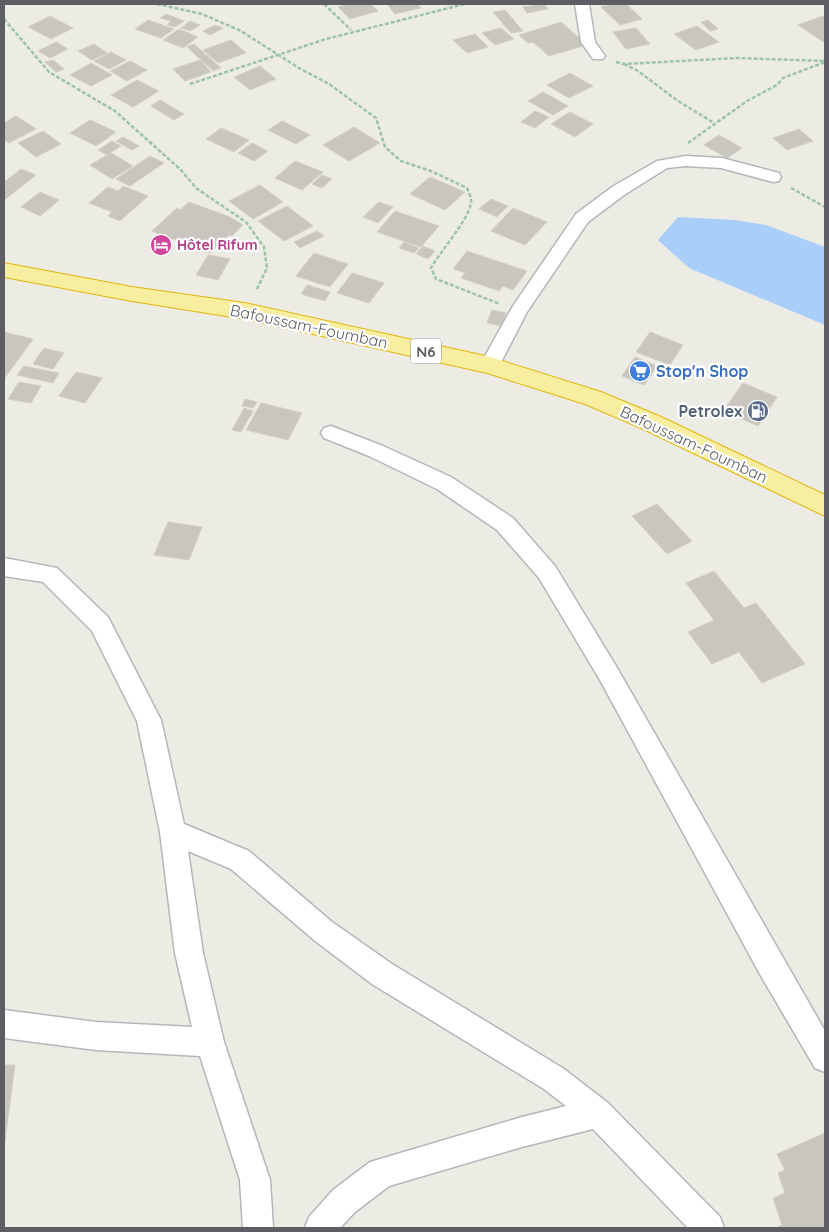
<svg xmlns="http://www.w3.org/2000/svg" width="829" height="1232" viewBox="0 0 829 1232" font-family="Quicksand,sans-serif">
<rect width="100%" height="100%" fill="#edece4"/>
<!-- water -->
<path fill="#a8cef9" d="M678 217 735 220 766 225 825 247V325L689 268 658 240Z"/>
<!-- building -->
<g fill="#c9c6c0" stroke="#d2cfc3">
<path d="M351 4H370L378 11 350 19 338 7Z"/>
<path d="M387 4H417L421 8 395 14Z"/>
<path d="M544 4 548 9 527 13 523 7Z"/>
<path d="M615 4H626L642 19 620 25 601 7Z"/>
<path d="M505 10 523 31 511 33 493 12Z"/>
<path d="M166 14 184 21 175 27 167 25 171 21 160 18Z"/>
<path d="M50 16 73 28 51 39 28 27Z"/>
<path d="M823 16 825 17V43L798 25Z"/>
<path d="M148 20 174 29 161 38 135 29Z"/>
<path d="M708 20 718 29 710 31 701 22Z"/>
<path d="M190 21 200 25 190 31 181 28Z"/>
<path d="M561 22 587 45 549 56 533 42 528 43 519 35Z"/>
<path d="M215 25 223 28 210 35 203 31Z"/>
<path d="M697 26 719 42 696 50 674 34Z"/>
<path d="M501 28 514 39 495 45 482 33Z"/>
<path d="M636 28 650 44 626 49 613 32Z"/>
<path d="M179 29 198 37 183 48 163 40Z"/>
<path d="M475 34 488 47 467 53 453 40Z"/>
<path d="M231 40 246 53 218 63 203 50Z"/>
<path d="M56 42 68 49 50 58 38 51Z"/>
<path d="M94 44 107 53 92 60 78 51Z"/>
<path d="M194 44 221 68 213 71 187 47Z"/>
<path d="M111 52 126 60 109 69 94 61Z"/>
<path d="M53 60 64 69 56 72 45 62Z"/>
<path d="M200 60 211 72 185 81 173 69Z"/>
<path d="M130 61 147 70 127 81 110 71Z"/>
<path d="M91 63 112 75 91 86 70 75Z"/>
<path d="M260 66 276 79 250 90 234 77Z"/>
<path d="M570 73 593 86 569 98 547 85Z"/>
<path d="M137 80 159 91 133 107 111 95Z"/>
<path d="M543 92 568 106 553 115 528 101Z"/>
<path d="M160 100 184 114 174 120 151 106Z"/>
<path d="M535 111 549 117 535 128 521 122Z"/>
<path d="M570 112 593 124 575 137 551 124Z"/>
<path d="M16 116 36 129 9 143 4 140V123Z"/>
<path d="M90 120 116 132 96 146 70 133Z"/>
<path d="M282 121 310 135 296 144 268 130Z"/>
<path d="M354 127 380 143 349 161 323 145Z"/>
<path d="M221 128 249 140 234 152 206 139Z"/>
<path d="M799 129 813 141 787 150 773 138Z"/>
<path d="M43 131 61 144 36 157 18 143Z"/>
<path d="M719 135 742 148 727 158 704 145Z"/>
<path d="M123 137 139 146 132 150 116 141Z"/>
<path d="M112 141 121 146 107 155 98 150Z"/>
<path d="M252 143 268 151 254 161 238 153Z"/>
<path d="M111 153 133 166 112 179 90 165Z"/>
<path d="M150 156 164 163 130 186 116 179Z"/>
<path d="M295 161 323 172 302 190 275 178Z"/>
<path d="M21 169 36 175 4 200V182Z"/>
<path d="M322 175 332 179 322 188 312 184Z"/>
<path d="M430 177 465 192 445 210 410 194Z"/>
<path d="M260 185 283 202 253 219 229 201Z"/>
<path d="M123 186 148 196 120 221 108 216 112 212 89 203 108 187 118 191Z"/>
<path d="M40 192 59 200 40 216 21 207Z"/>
<path d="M491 199 508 206 497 217 479 209Z"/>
<path d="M189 202 230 217 243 225 232 236 229 235 210 253 152 231 177 208 180 210Z"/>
<path d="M379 202 393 207 378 223 363 217Z"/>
<path d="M287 206 313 226 284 241 258 221Z"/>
<path d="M513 208 547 222 525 245 491 231Z"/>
<path d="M395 211 439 226 421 247 377 232Z"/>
<path d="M317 231 324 236 300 248 294 242Z"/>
<path d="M404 242 419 248 414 253 399 248Z"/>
<path d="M423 246 435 251 428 259 416 254Z"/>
<path d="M467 251 527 271 513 290 503 286 499 291 461 278 465 273 453 269Z"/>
<path d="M314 253 348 264 330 287 296 276Z"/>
<path d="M208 255 230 259 218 280 196 275Z"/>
<path d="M352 273 384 283 369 303 337 293Z"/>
<path d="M307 285 330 292 325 301 301 294Z"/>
<path d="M492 310 506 313 501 326 487 323Z"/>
<path d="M4 332 33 339 4 379Z"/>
<path d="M650 332 683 345 670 365 636 352Z"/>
<path d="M44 348 64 353 53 369 33 364Z"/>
<path d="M635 357 657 366 644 385 622 376Z"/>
<path d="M24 366 59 373 53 383 17 375Z"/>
<path d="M76 372 102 378 85 403 59 396Z"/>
<path d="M19 382 41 386 31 403 8 399Z"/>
<path d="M743 383 777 397 758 426 723 411Z"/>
<path d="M245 399 257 402 253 408 242 406Z"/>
<path d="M261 403 302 413 288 440 246 430Z"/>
<path d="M244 408 253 411 241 432 232 430Z"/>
<path d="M657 504 692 541 667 554 632 516Z"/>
<path d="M168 522 202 527 189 560 154 555Z"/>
<path d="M714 571 744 608 756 603 805 664 762 683 739 652 712 664 688 632 714 620 686 583Z"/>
<path d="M4 1065H15L4 1148Z"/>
<path d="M825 1133V1228H779L778 1227 782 1225 773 1198 785 1193 778 1173 785 1170 777 1154Z"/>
</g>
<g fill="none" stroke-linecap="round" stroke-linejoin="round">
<!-- minor casing -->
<g stroke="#b4b6ba" stroke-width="3">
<g id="minor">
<path d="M575 4H589L595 42 605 56 603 59H593L581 42Z"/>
<path d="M686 156 722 158 779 173 781 177 779 181 773 182 721 168 686 166 667 168 624 195 588 222 527 312 497 370 490 372 483 370 480 365 513 306 576 214 612 187 657 161Z"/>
<path d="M331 426 383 446 451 477 513 518 555 566 616 666 825 1031V1072L815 1068 761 976 600 680 539 578 497 530 437 489 369 456 324 438 321 433 324 428Z"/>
<path d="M4 558 57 568 108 617 161 720 184 824 249 851 332 922 392 964 564 1069 608 1103 720 1217 724 1228H688L593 1129 522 1147 389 1186 355 1212 340 1228H305L309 1217 333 1190 370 1162 522 1117 566 1106 544 1089 372 984 314 940 231 869 188 851 203 953 224 1042 270 1180 273 1228H243L240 1180 200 1056 96 1050 4 1038V1010L96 1022 192 1027 175 953 160 832 137 721 92 631 43 582 4 576Z"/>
</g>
</g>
<!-- trunk casing -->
<g stroke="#e3b60f" stroke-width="2">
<path id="trunk" d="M4 263 132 287 245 303 490 357 601 392 659 416 825 495V516L641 428 585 404 487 373 245 319 132 301 4 277Z"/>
</g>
<!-- path -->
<g stroke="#9cc3ab" stroke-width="2.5" stroke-dasharray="4 2" stroke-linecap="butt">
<path d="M157 4 202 14 241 31 299 68 329 84 376 118 385 147 401 161 431 171 467 188C469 193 472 198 471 203 468 221 441 250 431 268L436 279 500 304"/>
<path d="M324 4 351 30"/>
<path d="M4 19 49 72 115 111 181 170 196 188 246 222 264 247 267 268 256 291"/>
<path d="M616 62 624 64 737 58 825 61"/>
<path d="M624 64 638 71 678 101 714 123"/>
<path d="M190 84 326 39 465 4"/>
<path d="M688 143 747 101 777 85 783 78 825 62"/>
<path d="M791 188 825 207"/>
</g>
<!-- minor -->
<use href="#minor" fill="#fff" fill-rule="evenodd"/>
<!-- trunk -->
<use href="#trunk" fill="#f8eea0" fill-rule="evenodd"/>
</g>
<!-- icons -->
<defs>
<g id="hotel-disc" transform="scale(1.125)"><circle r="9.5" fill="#d1479c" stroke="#fff"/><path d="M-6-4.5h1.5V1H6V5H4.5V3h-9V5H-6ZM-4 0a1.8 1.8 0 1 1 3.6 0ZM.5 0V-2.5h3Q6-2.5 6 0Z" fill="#fff"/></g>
<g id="supermarket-disc" transform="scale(1.125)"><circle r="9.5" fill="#3f7fe0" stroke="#fff"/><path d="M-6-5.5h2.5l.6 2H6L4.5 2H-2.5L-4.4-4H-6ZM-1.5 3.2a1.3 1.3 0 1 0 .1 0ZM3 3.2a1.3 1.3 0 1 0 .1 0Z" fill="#fff"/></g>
<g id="fuel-disc" transform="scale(1.125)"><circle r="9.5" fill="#5c6f8a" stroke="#fff"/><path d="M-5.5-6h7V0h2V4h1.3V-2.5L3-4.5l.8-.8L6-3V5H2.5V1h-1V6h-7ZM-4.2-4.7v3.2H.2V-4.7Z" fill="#fff"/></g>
</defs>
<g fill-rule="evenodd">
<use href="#hotel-disc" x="161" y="245"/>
<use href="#supermarket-disc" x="640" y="371"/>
<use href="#fuel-disc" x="758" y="411"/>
</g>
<g text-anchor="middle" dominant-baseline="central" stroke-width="4.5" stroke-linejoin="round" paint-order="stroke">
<!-- far-hotel labels -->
<g font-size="14" font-weight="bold" fill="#b23c85" stroke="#fff" text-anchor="start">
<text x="177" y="245">Hôtel Rifum</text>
</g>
<!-- shield labels -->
<rect fill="#fff" stroke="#8d8e92" stroke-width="1" x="411" y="338.5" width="30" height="25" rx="4"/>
<g font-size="15" font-weight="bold" fill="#5c5e63">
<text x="426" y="351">N6</text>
</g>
<!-- street labels -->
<g font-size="16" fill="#5c5e63" stroke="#fff">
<text transform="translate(309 326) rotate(12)">Bafoussam-Foumban</text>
<text transform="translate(694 444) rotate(25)">Bafoussam-Foumban</text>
</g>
<!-- shop labels -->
<g font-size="16" font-weight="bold" fill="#366cbe" stroke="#fff" text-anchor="start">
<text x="656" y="371">Stop'n Shop</text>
</g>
<!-- service labels -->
<g font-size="16" font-weight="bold" fill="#4e5e75" stroke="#fff" text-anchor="end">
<text x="742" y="411">Petrolex</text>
</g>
</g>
<!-- border -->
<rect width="829" height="1232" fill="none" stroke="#5c5e63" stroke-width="10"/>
</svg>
